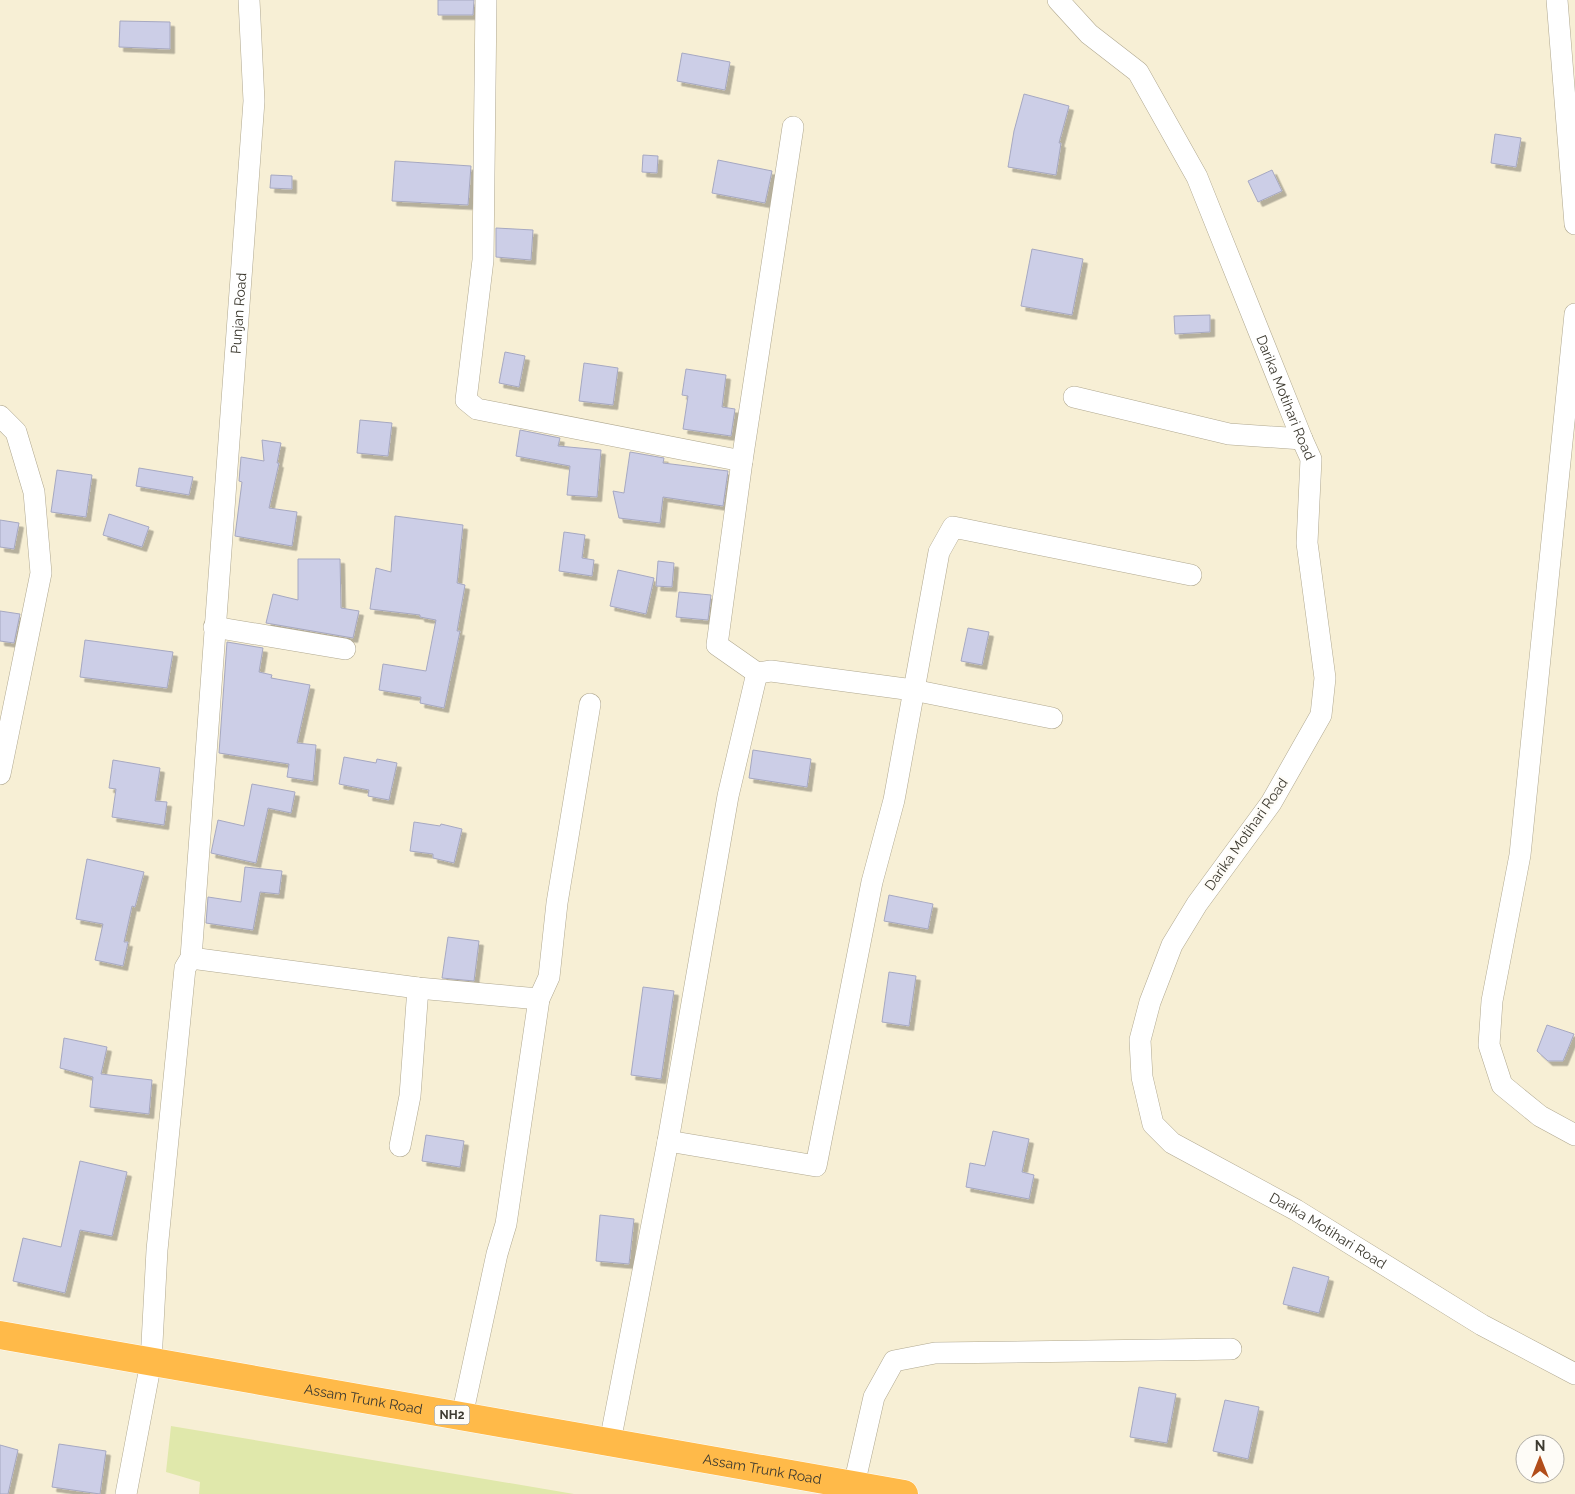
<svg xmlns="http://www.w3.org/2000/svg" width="1575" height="1494" viewBox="0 0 1575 1494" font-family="Raleway,sans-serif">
<defs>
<filter id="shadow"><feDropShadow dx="4.5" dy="4.5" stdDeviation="0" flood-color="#0004"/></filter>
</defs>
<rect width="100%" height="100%" fill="#f7efd5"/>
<!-- green -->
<path fill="#e0e8ab" d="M171 1426 574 1494H199L200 1482 166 1472Z"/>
<!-- building -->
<g fill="#cccee7" stroke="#a6a8c1" filter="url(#shadow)">
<path d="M438 0H474L473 15H438Z"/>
<path d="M120 21 170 22V49L119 47Z"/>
<path d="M682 53 730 62 725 90 677 81Z"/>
<path d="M1024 94 1069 106 1059 143H1061L1056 175 1008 167 1014 131Z"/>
<path d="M1495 134 1521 138 1516 167 1491 163Z"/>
<path d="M643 155 658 156 657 173 642 172Z"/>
<path d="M718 160 772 171 765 203 712 193Z"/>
<path d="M395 161 471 166 468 205 392 201Z"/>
<path d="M1272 170 1282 191 1258 202 1248 181Z"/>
<path d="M271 175 292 176V189L270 188Z"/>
<path d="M496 228 533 230 531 260 496 257Z"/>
<path d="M1032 249 1083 259 1072 315 1021 306Z"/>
<path d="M1210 315V332L1175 334 1174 316Z"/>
<path d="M505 352 525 356 519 387 499 383Z"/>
<path d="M584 363 618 368 613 405 579 401Z"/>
<path d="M686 369 726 375 722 407 735 409 731 436 683 429 688 396 682 395Z"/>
<path d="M360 420 392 423 388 456 357 453Z"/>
<path d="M520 430 560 438 558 446 601 450 597 497 567 495 570 466 516 456Z"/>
<path d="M262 440 281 443 277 463H279L269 508 297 512 292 546 235 536 242 482 239 481 241 457 264 461Z"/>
<path d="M630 452 664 458 663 463 728 471 723 506 663 497 660 523 619 518 613 491 624 493Z"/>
<path d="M139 468 193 477 189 495 136 486Z"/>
<path d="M57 470 92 475 86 517 51 512Z"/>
<path d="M109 514 149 527 142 547 103 535Z"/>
<path d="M395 516 463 525 457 583 465 585 457 631H460L444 708 420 703 421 697 379 690 383 664 426 671 436 620 420 617V615L370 609 376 568 391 572Z"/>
<path d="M0 520 19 523 14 549 0 547Z"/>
<path d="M564 532 585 535 582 558 594 560 592 576 559 571Z"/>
<path d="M298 559H340L341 608 359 611 353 638 266 623 273 594 298 600Z"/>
<path d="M658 561 674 563 672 587 656 586Z"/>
<path d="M618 570 654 578 646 614 610 606Z"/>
<path d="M679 592 711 595 708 620 676 617Z"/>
<path d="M0 611 20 614 14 643 0 641Z"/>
<path d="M968 628 989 632 982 665 961 661Z"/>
<path d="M85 640 173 652 167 688 80 677Z"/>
<path d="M227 642 263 648 259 672 272 675 271 678 310 685 297 743 316 745 313 781 287 777 289 764 219 753Z"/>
<path d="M753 750 811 759 807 787 749 778Z"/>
<path d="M344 757 376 763 377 759 397 763 389 800 368 796 369 790 339 784Z"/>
<path d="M113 760 160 768 155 801 167 802 164 825 112 817 116 789 109 788Z"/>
<path d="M252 784 295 792 291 813 268 808 256 863 211 853 218 820 244 826Z"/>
<path d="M414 822 440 826 441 824 462 829 454 863 433 858V854L410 851Z"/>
<path d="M87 859 144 872 135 907 132 906 124 942H128L123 966 95 960 103 924 76 919Z"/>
<path d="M245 867 282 871 279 894 260 892 253 930 206 923 208 897 241 902Z"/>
<path d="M889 895 933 904 928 929 884 921Z"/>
<path d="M448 937 479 941 474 981 442 978Z"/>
<path d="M889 972 916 976 909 1026 882 1022Z"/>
<path d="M643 987 674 991 661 1079 631 1075Z"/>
<path d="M1547 1025 1574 1034 1563 1061H1548L1537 1051Z"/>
<path d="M64 1038 107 1047 101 1074 152 1080 149 1114 90 1107 93 1077 60 1068Z"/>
<path d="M993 1131 1029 1139 1022 1172 1034 1175 1029 1199 966 1187 970 1163 985 1166Z"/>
<path d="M426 1135 464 1141 460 1167 422 1161Z"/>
<path d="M80 1161 127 1172 112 1236 80 1230 65 1293 13 1281 23 1238 61 1247Z"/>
<path d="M600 1215 634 1219 629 1264 596 1261Z"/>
<path d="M1293 1267 1329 1277 1319 1313 1283 1304Z"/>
<path d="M1139 1387 1176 1394 1167 1443 1130 1437Z"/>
<path d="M1225 1400 1259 1407 1248 1459 1213 1451Z"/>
<path d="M59 1444 106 1451 100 1494 52 1487Z"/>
<path d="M0 1445 18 1450 8 1494H0Z"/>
</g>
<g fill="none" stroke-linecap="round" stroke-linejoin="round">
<!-- minor casing -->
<g stroke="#b0a890" stroke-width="22">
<g id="minor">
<path d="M486 0 483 260 466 400 477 409 742 461"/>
<path id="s1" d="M1058 0 1089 34 1138 72 1197 177 1302 439 1311 459 1307 543 1325 678 1321 715 1271 803 1197 904 1172 945 1150 1002 1140 1040 1142 1077 1153 1124 1172 1143 1296 1210 1482 1325 1575 1374"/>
<path d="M1557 0 1575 224"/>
<path d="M793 127 742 461 717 645 757 673 771 671 913 690 1052 718"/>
<path d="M1575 314 1520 855 1492 1001 1489 1045 1502 1085 1540 1116 1575 1135"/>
<path d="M1074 397 1229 434 1302 439"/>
<path d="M0 416 16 432 34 492 41 573 0 774"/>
<path d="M214 627 345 649"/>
<path d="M191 958 418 988 539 999"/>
<path d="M668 1141 816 1166 872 882 894 800 939 552 953 527 1191 575"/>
<path d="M400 1146 410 1096 418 988"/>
<path d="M462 1416 497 1254 506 1224 539 999 549 977 557 903 590 704"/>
<path d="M610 1442 668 1141 728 796 757 673"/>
<path d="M854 1485 874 1397 894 1361 935 1353 1231 1349"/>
<path id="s2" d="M126 1494 151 1362 157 1250 185 968 191 958 254 101 249 0"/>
</g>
</g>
<!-- highway casing -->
<g stroke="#fff" stroke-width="29">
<g id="highway">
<path id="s3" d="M0 1335 904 1494"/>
</g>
</g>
<!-- minor -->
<use href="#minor" stroke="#fff" stroke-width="21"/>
<!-- highway -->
<use href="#highway" stroke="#ffba49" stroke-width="28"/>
</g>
<g text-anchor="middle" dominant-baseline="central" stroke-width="4.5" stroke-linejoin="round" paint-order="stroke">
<!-- shield labels -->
<rect fill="#fefcf7" stroke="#77746c" stroke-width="1" x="434.5" y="1405.5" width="35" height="19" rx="4"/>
<g font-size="12" font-weight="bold" fill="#3d3a30">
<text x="452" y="1415">NH2</text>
</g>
<!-- street labels -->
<g font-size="14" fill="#3d3a30" stroke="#fefcf7">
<text stroke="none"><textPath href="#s2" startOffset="1188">Punjan Road</textPath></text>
<text stroke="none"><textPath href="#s1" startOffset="466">Darika Motihari Road</textPath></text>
<text transform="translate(1246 834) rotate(-55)">Darika Motihari Road</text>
<text stroke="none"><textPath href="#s1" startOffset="1456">Darika Motihari Road</textPath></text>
<text stroke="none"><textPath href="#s3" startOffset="369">Assam Trunk Road</textPath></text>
<text stroke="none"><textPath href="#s3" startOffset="774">Assam Trunk Road</textPath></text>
</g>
</g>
<!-- north arrow -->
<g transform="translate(1540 1459)"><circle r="24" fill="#fefcf7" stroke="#b1aea7"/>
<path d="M0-4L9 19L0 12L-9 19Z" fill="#b14d19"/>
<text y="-8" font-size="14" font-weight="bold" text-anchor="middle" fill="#3d3a30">N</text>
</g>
</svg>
